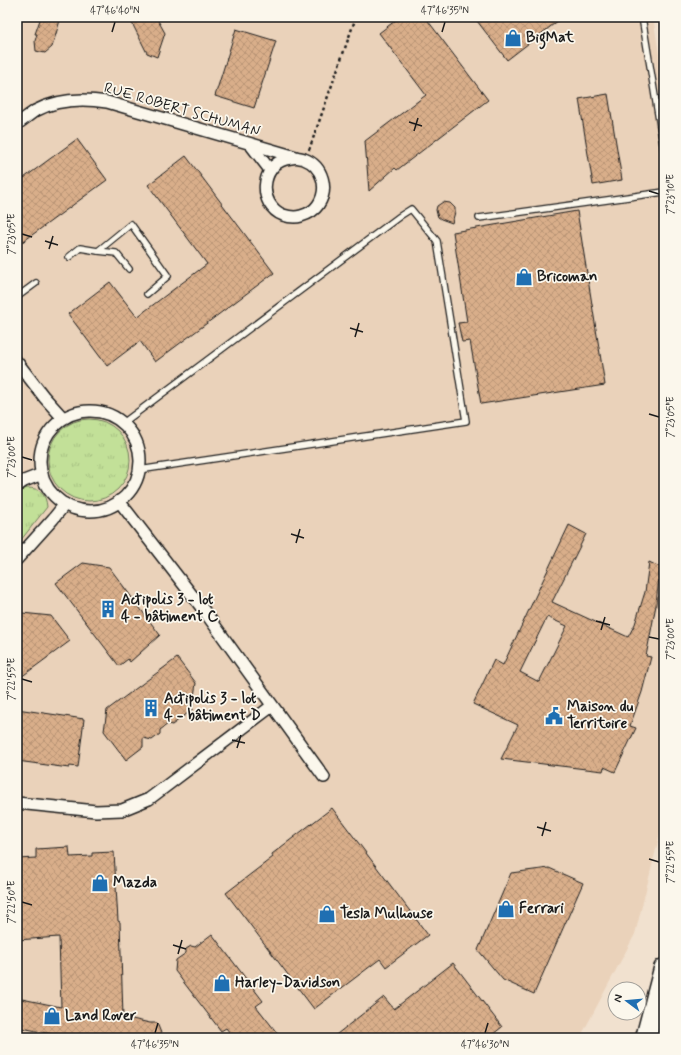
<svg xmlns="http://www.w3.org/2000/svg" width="681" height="1055" viewBox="0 0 681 1055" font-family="Mynerve,sans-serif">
<defs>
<pattern id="grass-tufts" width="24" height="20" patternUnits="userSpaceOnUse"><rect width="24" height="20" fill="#c2e098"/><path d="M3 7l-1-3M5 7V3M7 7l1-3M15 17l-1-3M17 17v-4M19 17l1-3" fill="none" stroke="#a6c082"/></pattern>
<pattern id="building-cross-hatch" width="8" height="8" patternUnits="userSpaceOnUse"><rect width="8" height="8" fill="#d9ae8a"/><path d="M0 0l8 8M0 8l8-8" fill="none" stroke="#ba9576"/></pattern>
</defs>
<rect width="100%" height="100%" fill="#f1e1cf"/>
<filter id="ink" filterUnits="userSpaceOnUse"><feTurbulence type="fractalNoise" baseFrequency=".025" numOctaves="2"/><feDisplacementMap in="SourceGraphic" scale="8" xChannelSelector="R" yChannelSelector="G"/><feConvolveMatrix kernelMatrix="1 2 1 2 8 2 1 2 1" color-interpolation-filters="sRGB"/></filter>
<g filter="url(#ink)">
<!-- built -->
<path fill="#ead2ba" d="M17 17H653L664 85V817L635 934 580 1038H17Z"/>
<!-- grass -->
<g fill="url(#grass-tufts)" stroke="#6f7e5a">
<circle cx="89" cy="460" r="41"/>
<path d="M27 488C40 488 46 494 47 507L17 545V492Z"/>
</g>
<!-- building -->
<g fill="url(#building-cross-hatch)" stroke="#1c1c1c" fill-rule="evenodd">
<path d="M41 17H61L52 47 45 53 36 51 35 41 37 34H35Z"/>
<path d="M129 17H156L165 33 157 57 147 53Z"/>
<path d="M400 17H425L488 100 397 170 395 168 369 191 365 141 426 95 379 33Z"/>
<path d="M474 17H563L507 60Z"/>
<path d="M236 29 276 41 254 108 215 96Z"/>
<path d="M608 94 622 180 593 185 579 99Z"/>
<path d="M77 139 107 180 17 246V183Z"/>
<path d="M186 156 274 273 155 362 140 341 107 366 68 314 110 282 137 317 207 264 148 185Z"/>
<path d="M443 202 450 203 455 208V212L452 223 441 219 438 217 437 214 436 210 437 206Z"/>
<path d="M577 211 605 385 481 404 470 341 462 342 458 323 467 322 453 232Z"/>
<path d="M569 525 586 534 552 602 628 637 635 624 645 592 649 562 660 567 656 605 650 636 646 656 651 657 642 692 630 726 636 728 615 772 604 767 603 771 501 759 518 725 473 704 494 660 503 665ZM547 617 567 626 539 682 520 672Z"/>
<path d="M83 563 109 567 160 635 130 662 128 659 119 666 56 583Z"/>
<path d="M22 613 51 616 70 641 17 680V617Z"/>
<path d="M177 658 196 683 192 710 172 725 168 724 160 730V734L152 740 143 738V747L126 760 104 731 107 710Z"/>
<path d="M17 709 84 719 78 767 70 766 69 768 17 761Z"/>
<path d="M332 808 428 935 386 967 380 959 314 1009 226 893 273 857 272 854Z"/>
<path d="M69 847 70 857 92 856V853L114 852 118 921 120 922 123 1017 150 1023H157L163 1038H71L17 1027V998L61 1007 59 937 17 940V859L36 858V849Z"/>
<path d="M549 868 583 883 534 994 503 980 478 950 511 873Z"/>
<path d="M212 934 263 1001 256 1006 281 1038H234L226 1028 221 1031 175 971 176 960 186 953V949L191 946 195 947Z"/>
<path d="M453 963 502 1027 488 1038H332L384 997 394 1009Z"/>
</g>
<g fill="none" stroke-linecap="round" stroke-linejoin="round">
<!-- service casing -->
<g stroke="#1c1c1c" stroke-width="8">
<g id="service">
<path d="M642 17 664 151"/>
<path d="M479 218 664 192"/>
<path d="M69 257 80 248 98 251"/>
<path d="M129 269 116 253 98 251 131 224 168 276 147 294"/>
<path d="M17 297 36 283"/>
<path d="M123 423 400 216 411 209 437 241 466 421 139 470"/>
</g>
</g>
<!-- minor casing -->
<g stroke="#1c1c1c" stroke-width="14">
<g id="minor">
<path d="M17 124C23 120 29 115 35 111 57 99 82 98 107 102L296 157C298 158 302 158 304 159 323 166 329 189 318 205 314 211 308 214 301 216 295 218 289 217 283 215 258 205 260 166 286 159 289 158 293 158 296 157"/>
<path d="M250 144 270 170"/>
<path d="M17 362 44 397 63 418"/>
<circle cx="90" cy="461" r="50"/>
<path d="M17 486 24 481 42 474"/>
<path d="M119 501 205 612 324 777"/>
<path d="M17 559 53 519 65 504"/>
<path d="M17 803 96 811 122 810 149 799 272 706"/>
</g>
</g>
<!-- motorway casing -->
<g stroke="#1c1c1c" stroke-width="23">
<path id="motorway" d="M646 1038 664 969"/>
</g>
<!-- path -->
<path stroke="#1c1c1c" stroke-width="2.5" stroke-dasharray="3 3" stroke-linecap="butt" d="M309 150 356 17"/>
<!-- service -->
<use href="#service" stroke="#fbf7ec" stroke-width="5.5"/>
<!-- minor -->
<use href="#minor" stroke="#fbf7ec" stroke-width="11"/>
<!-- motorway -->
<use href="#motorway" stroke="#fbf7ec" stroke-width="20"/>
</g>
</g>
<!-- ticks -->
<path fill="none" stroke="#1c1c1c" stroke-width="1.5" d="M112 32 115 22M442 32 445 22M409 122 422 126M414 131 418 118M649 191 659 194M22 234 32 237M45 241 58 245M49 249 53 236M350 328 363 332M355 337 359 323M649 414 659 417M22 457 32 460M291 534 304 538M296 543 300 529M596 621 610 625M601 630 605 617M649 637 659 639M22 679 32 682M232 740 245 743M237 748 241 735M537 827 551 831M542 836 546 822M649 859 659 862M22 902 32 905M173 945 186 949M178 954 182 940M155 1033 158 1023M485 1033 488 1023"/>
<!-- icons -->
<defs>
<g id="shop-bare" transform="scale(1.38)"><path d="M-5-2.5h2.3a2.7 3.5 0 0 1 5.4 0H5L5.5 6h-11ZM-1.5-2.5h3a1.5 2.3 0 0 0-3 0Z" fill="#1f6fb2" stroke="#fbf7ec" stroke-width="2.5" paint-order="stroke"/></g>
<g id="building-bare" transform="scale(1.38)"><path d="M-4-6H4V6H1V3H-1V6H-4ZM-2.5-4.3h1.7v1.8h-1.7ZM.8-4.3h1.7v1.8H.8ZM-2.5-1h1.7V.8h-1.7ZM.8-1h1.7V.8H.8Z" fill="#1f6fb2" stroke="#fbf7ec" stroke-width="2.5" paint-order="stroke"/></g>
<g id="civic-bare" transform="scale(1.38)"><path d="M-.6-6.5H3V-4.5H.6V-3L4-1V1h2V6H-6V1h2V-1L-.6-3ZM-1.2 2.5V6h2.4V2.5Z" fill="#1f6fb2" stroke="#fbf7ec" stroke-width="2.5" paint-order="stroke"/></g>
</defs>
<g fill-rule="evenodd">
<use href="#shop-bare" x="513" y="38"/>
<use href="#shop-bare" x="524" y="277"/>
<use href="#building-bare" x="108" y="609"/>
<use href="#building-bare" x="151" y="708"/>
<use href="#civic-bare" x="554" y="716"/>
<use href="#shop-bare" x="100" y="883"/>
<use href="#shop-bare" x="506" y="909"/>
<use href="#shop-bare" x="327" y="914"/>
<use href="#shop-bare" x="222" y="983"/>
<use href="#shop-bare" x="52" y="1016"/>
</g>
<g text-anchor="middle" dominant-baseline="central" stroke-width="3.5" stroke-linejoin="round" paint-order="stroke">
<!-- poi labels -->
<g font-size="15" font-weight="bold" fill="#1c1c1c" stroke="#fbf7ec" text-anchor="start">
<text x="526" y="38">BigMat</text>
<text x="537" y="277">Bricoman</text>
<text x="121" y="600">Actipolis 3 - lot<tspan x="121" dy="17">4 - bâtiment C</tspan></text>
<text x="164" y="699">Actipolis 3 - lot<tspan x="164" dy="17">4 - bâtiment D</tspan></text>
<text x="567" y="707">Maison du<tspan x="567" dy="17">Territoire</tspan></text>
<text x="113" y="883">Mazda</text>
<text x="519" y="909">Ferrari</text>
<text x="340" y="914">Tesla Mulhouse</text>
<text x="235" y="983">Harley-Davidson</text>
<text x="65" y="1016">Land Rover</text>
</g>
<!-- street labels -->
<g font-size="15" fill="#1c1c1c" stroke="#fbf7ec">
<text transform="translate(182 110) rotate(16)">RUE ROBERT SCHUMAN</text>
</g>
</g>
<!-- margin -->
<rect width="681" height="1055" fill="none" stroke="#fbf7ec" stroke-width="44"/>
<!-- north arrow -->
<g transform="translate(627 1001) rotate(286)"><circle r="19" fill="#fbf7ec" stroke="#a29f99"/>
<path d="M0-3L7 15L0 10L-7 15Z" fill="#1f6fb2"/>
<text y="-6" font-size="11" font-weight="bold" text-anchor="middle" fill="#1c1c1c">N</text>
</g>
<rect x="22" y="22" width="637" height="1011" fill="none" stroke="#1c1c1c" stroke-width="1.5"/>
<g font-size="10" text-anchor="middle" fill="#1c1c1c">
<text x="115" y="14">47°46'40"N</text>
<text x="445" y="14">47°46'35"N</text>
<text transform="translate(670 194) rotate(-90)" y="4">7°23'10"E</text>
<text transform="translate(11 234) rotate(-90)" y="4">7°23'05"E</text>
<text transform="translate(670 417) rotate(-90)" y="4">7°23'05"E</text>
<text transform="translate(11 457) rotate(-90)" y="4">7°23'00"E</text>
<text transform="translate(670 639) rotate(-90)" y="4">7°23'00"E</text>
<text transform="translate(11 679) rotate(-90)" y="4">7°22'55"E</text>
<text transform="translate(670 862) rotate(-90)" y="4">7°22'55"E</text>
<text transform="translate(11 902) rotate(-90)" y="4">7°22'50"E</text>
<text x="155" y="1048">47°46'35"N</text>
<text x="485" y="1048">47°46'30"N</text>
</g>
</svg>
